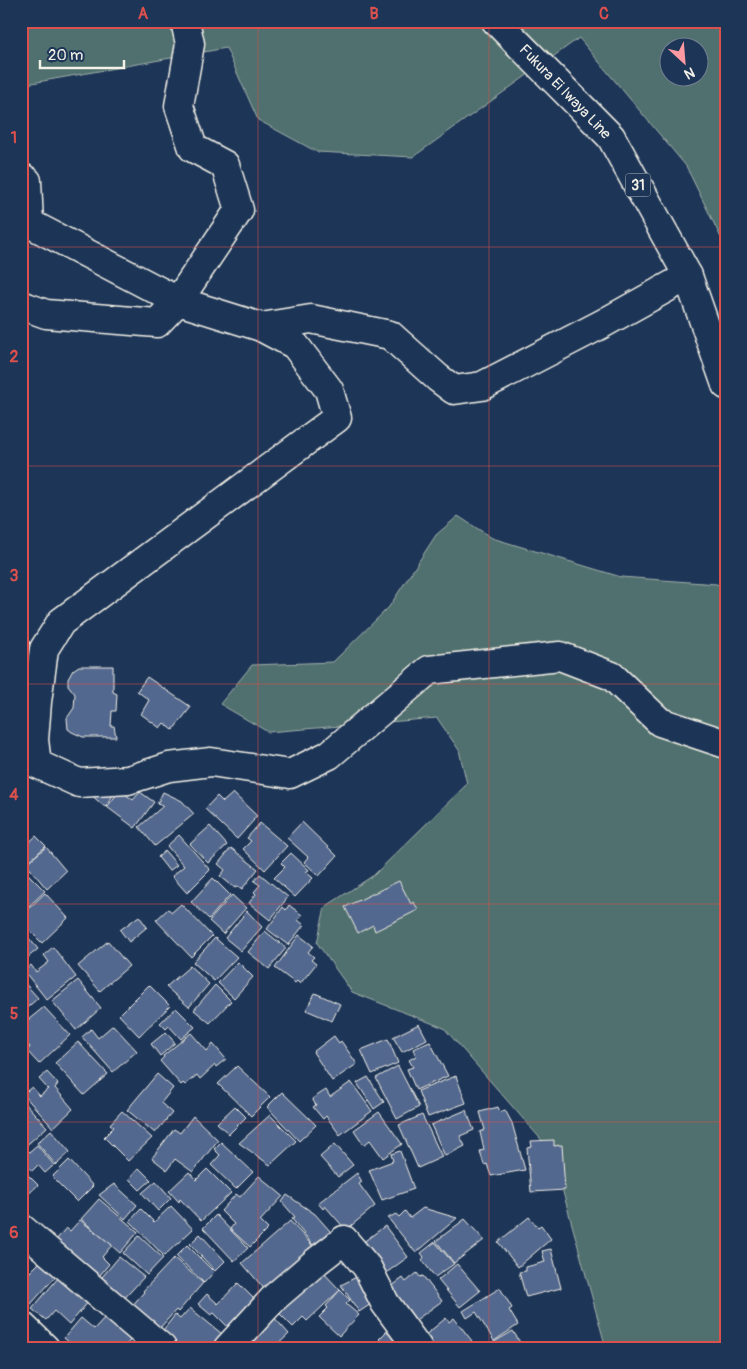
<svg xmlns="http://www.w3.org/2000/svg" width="747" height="1369" viewBox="0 0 747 1369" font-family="Pangolin,sans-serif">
<rect width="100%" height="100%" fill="#1d3557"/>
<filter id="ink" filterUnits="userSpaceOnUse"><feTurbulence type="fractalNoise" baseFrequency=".02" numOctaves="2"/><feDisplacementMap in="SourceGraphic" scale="10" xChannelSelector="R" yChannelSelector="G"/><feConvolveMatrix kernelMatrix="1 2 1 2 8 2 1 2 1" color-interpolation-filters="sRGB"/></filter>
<g filter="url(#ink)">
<!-- green -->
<g fill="#506f6e" stroke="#a2b0ab" fill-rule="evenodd">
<path d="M21 21H726V248L686 166 579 38 413 157 317 152 258 120 226 48 21 85ZM670 48H700V78H670Z"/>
<path d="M458 516 492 538 621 577 717 584 726 593V1348H606L552 1152 444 1028 352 992 317 943 325 907 374 875 467 784 459 750 437 718 268 732 220 704 252 665 333 662 389 607 436 535Z"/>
</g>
<!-- building -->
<g fill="#52678e" stroke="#f4f1e8">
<path d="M21 621 32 649 21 653Z"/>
<path d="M79 666H113V692L117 694 116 711H112L111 726H114L116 737H83L72 732 68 729 67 718 74 708 75 694 68 685V679L73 670Z"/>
<path d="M147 677 191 707 173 730 164 723 160 728 141 714 149 700 137 691Z"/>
<path d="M120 790 133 800 140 792 154 802 135 828 107 807Z"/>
<path d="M163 792 182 801 194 814 155 846 139 827 163 806 157 804Z"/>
<path d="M233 793 257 816 253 819 254 820 237 839 205 809 217 796 223 802Z"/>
<path d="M90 794H114L105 807Z"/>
<path d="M302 822 337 856 319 876 304 862 308 857 287 838Z"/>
<path d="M260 823 287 846 265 870 243 849 251 841 247 838Z"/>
<path d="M210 826 227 845 208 863 190 844Z"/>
<path d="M179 835 210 870 187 893 172 876 184 866 167 846Z"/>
<path d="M36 836 46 846 26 864 24 862 27 859 21 850Z"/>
<path d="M46 847 66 871 47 889 26 864Z"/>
<path d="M231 848 258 869 242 889 238 886 235 888 220 876 225 870 218 864Z"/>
<path d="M165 851 177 865 169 871 158 857Z"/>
<path d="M291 853 309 870 306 872 313 878 295 897 274 878 285 867 281 863Z"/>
<path d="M26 872 45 891 26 909 21 904V876Z"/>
<path d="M260 874 288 897 270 920 249 903 256 894 254 892 260 885 254 881Z"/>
<path d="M213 878 230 895 209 919 191 902Z"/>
<path d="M399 881 411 904 414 902 418 910 375 931 373 925 358 933 345 907Z"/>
<path d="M45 893 68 918 42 943 21 922V916Z"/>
<path d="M232 895 246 908 223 934 209 921Z"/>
<path d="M181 904 212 936 191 957 156 920 168 909 172 912Z"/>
<path d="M289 905 302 915 298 920 304 925 288 945 267 929 283 907 286 910Z"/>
<path d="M247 911 262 927 241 951 225 938Z"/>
<path d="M139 916 147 927 129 942 120 930Z"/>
<path d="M21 929 38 949 21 963Z"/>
<path d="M265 931 286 948 269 969 248 952Z"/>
<path d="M299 935 313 946 308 952 314 957 311 960 316 964 300 984 297 981 295 983 275 968Z"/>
<path d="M215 938 237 957 214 981 193 962Z"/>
<path d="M108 941 129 966 100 991 78 966Z"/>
<path d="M53 947 76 977 47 1000 24 971 31 965 36 972 49 962 44 955Z"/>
<path d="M238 962 253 977 234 998 218 983Z"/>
<path d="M190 966 209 984 189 1007 166 987Z"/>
<path d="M21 979 38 998 21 1013Z"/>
<path d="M78 980 101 1008 76 1030 52 1001Z"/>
<path d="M149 985 170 1006 139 1036 119 1015Z"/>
<path d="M215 985 231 1001 210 1023 194 1010Z"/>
<path d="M315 993 340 1004 332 1021 306 1010Z"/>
<path d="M44 1007 70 1035 39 1064 27 1051 30 1047 21 1037V1017L24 1015 28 1020Z"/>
<path d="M176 1008 195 1027 181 1039 169 1026 166 1029 160 1023Z"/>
<path d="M419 1024 427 1039 402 1052 393 1037Z"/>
<path d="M113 1025 137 1051 113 1072 82 1037 91 1029 98 1038Z"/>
<path d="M166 1032 175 1043 160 1056 151 1044Z"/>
<path d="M191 1033 207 1051 213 1044 226 1059 216 1067 215 1065 200 1079 197 1075 185 1085 183 1083 181 1085 160 1061 164 1057 163 1056Z"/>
<path d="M334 1036 339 1043 341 1041 357 1064 332 1081 313 1052Z"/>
<path d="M388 1039 398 1063 372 1074 361 1050Z"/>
<path d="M78 1042 108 1074 84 1095 55 1063Z"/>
<path d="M430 1042 448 1076 416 1090 407 1069 413 1067 409 1060 416 1056 413 1049Z"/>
<path d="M237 1066 270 1097 251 1116 218 1084Z"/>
<path d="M398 1066 419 1107 397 1119 376 1078Z"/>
<path d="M47 1072 58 1084 55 1088 73 1109 53 1128 23 1094 32 1087 40 1096 48 1089 39 1079Z"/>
<path d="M157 1074 173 1088 161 1103 172 1113 155 1133 127 1110Z"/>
<path d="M456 1076 466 1103 428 1117 418 1091Z"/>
<path d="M368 1077 384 1102 374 1109 357 1083Z"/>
<path d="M351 1082 372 1111 340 1135 326 1116 323 1119 313 1107 316 1105 312 1099 326 1090 330 1097Z"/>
<path d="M282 1092 316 1125 299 1141 267 1107Z"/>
<path d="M23 1101 47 1127 21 1150V1103Z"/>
<path d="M235 1106 246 1117 229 1134 217 1123Z"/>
<path d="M498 1107 500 1112 505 1110 512 1123 525 1170 491 1176 487 1164 484 1165 480 1151 484 1150 480 1132 485 1130 480 1112Z"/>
<path d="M466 1110 474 1130 460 1136 465 1146 445 1156 431 1125Z"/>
<path d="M122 1111 152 1138 128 1161 104 1137 114 1127 110 1124Z"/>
<path d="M379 1112 402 1144 383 1158 370 1140 364 1145 354 1130Z"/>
<path d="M270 1115 296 1141 270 1165 239 1143Z"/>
<path d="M422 1115 442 1157 418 1168 399 1125Z"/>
<path d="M193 1116 218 1140 193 1172 175 1159 167 1170 152 1158 174 1129 180 1133Z"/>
<path d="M51 1130 70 1152 56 1165 37 1143Z"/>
<path d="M554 1140V1146L562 1145 565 1190 531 1192 527 1148 532 1147 531 1141Z"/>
<path d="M221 1142 253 1172 236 1189 211 1165 220 1155 214 1149Z"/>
<path d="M335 1144 353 1165 338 1177 320 1157Z"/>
<path d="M37 1145 54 1165 45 1173 38 1165 32 1171 21 1159Z"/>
<path d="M400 1151 414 1189 382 1200 369 1170 393 1161 391 1154Z"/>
<path d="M69 1160 93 1186 77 1202 52 1177Z"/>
<path d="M21 1168 38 1185 21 1201Z"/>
<path d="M139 1168 151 1180 140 1190 129 1179Z"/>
<path d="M207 1169 231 1193 201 1221 180 1199 179 1202 169 1191 189 1172 196 1180Z"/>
<path d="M357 1173 362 1182 359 1184 375 1206 346 1230 325 1206 323 1209 318 1203Z"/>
<path d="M259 1176 283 1196 260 1221 268 1229 250 1247 230 1229 234 1224 221 1211 236 1194 240 1197Z"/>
<path d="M156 1181 171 1198 158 1211 142 1193Z"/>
<path d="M114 1184 137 1205 125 1219 99 1195Z"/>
<path d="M287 1195 315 1214 337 1239 320 1254 292 1219 295 1217 282 1202Z"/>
<path d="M99 1199 138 1232 120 1253 81 1219Z"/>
<path d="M171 1206 193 1229 164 1256 130 1221 141 1209 154 1222Z"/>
<path d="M423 1208 457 1218 416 1253 388 1218 396 1214 399 1217 405 1211 410 1218Z"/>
<path d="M216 1215 248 1248 234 1261 203 1228Z"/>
<path d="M529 1217 538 1227 541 1225 551 1239 518 1267 498 1242Z"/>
<path d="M465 1219 484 1240 454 1263 436 1241Z"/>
<path d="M80 1220 112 1245 102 1257 109 1264 96 1280 52 1245 66 1228 70 1231Z"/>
<path d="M290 1221 319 1253 266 1291 242 1263Z"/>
<path d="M385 1226 408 1257 382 1276 362 1243Z"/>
<path d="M200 1234 225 1261 215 1271 190 1244Z"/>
<path d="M139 1236 163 1258 147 1275 123 1253Z"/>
<path d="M435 1242 454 1264 435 1277 422 1260 424 1257 421 1253Z"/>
<path d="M187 1245 214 1272 204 1283 176 1256Z"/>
<path d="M551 1249 561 1288 526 1297 519 1272 526 1271V1267L545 1262 542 1251Z"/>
<path d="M119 1257 144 1277 120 1303 97 1283Z"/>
<path d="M174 1258 203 1283 178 1312 176 1310 158 1330 131 1307 144 1292 143 1291Z"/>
<path d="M41 1261 57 1275 30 1305 21 1298V1281Z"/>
<path d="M457 1264 480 1291 460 1307 438 1280Z"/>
<path d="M320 1269 340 1290 307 1321 303 1317 293 1327 275 1309Z"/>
<path d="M366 1272 380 1298 359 1312 341 1285Z"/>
<path d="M417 1273 420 1277 423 1276 442 1301 409 1325 388 1289 403 1278 406 1282Z"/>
<path d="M59 1277 89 1301 69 1325 54 1311 46 1320 32 1309Z"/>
<path d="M238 1283 259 1304 233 1332 214 1313 211 1315 198 1304 207 1294 218 1304Z"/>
<path d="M500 1288 512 1308 509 1310 518 1325 494 1341 476 1312 467 1318 463 1311Z"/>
<path d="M340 1290 350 1300 346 1304 359 1315 339 1336 319 1317 328 1308 326 1306Z"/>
<path d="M190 1308 227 1338 218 1348H177L160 1334 175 1315 180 1319Z"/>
<path d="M272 1315 289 1334 274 1348H255L246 1338Z"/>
<path d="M106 1316 132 1338 124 1348H76L64 1338 81 1318 94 1329Z"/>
<path d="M446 1318 449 1322 454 1318 472 1341 463 1348H432L423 1337Z"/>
<path d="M391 1327 403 1340 392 1348H387L379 1339Z"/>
<path d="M513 1331 521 1344 517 1346 518 1348H484Z"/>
</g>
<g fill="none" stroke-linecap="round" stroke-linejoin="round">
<!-- minor casing -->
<g stroke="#f4f1e8" stroke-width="31">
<g id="minor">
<path d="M21 177 27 181 29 223"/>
<path d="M21 219 178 301 261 327 295 345 329 390 337 418 61 622 44 649 37 702 34 740 37 764"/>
<path d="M21 305 46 314 157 323 178 301 239 210 225 165 193 148 179 106 190 44 185 21"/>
<path d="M261 327 311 319 390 335 438 378 454 390 482 386 602 324 688 276"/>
<path d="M37 764 79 783 128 780 169 767 211 762 290 774 329 755 429 670 560 656 612 676 660 722 726 744"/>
<path d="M21 1228 162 1348"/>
<path d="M228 1348 275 1297 317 1261 344 1240 367 1267 385 1303 418 1348"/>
</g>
</g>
<!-- major casing -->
<g stroke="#f4f1e8" stroke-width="31">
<g id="major">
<path d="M496 21 611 137 688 276 726 385"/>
<path d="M21 1325 45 1348"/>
</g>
</g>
<!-- minor -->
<use href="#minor" stroke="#1d3557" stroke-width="28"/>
<!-- major -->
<use href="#major" stroke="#1d3557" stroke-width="28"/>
</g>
</g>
<!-- grid -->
<path fill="none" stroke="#dc504e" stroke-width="1" stroke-opacity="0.55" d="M258 21V1348M489 21V1348M21 247H726M21 466H726M21 684H726M21 904H726M21 1122H726"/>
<g text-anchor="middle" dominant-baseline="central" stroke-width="4" stroke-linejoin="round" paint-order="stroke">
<!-- shield labels -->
<rect fill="#1d3557" stroke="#b4b9bc" stroke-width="1" x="625.5" y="173.5" width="25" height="23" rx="4"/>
<g font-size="14" font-weight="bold" fill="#f4f1e8">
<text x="638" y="185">31</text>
</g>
<!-- street labels -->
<g font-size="15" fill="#f4f1e8" stroke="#1d3557">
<text transform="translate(565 92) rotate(46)">Fukura Ei Iwaya Line</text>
</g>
</g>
<!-- margin -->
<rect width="747" height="1369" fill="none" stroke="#1d3557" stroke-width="55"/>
<!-- north arrow -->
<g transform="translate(684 62) rotate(154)"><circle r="24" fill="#1d3557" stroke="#738091"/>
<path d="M0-4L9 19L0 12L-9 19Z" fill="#ff9aa2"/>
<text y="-8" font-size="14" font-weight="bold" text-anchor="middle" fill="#f4f1e8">N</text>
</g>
<!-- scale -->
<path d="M40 60v8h84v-8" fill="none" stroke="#f4f1e8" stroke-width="2.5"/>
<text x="48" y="60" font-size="15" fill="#f4f1e8" stroke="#1d3557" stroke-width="4" paint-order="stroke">20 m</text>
<rect x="28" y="28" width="692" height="1314" fill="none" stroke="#dc504e" stroke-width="2"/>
<g font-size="16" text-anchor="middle" font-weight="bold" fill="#dc504e">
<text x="143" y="19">A</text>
<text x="374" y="19">B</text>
<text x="604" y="19">C</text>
<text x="14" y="143">1</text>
<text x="14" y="362">2</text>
<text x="14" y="581">3</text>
<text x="14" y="800">4</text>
<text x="14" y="1019">5</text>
<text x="14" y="1238">6</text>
</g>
</svg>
